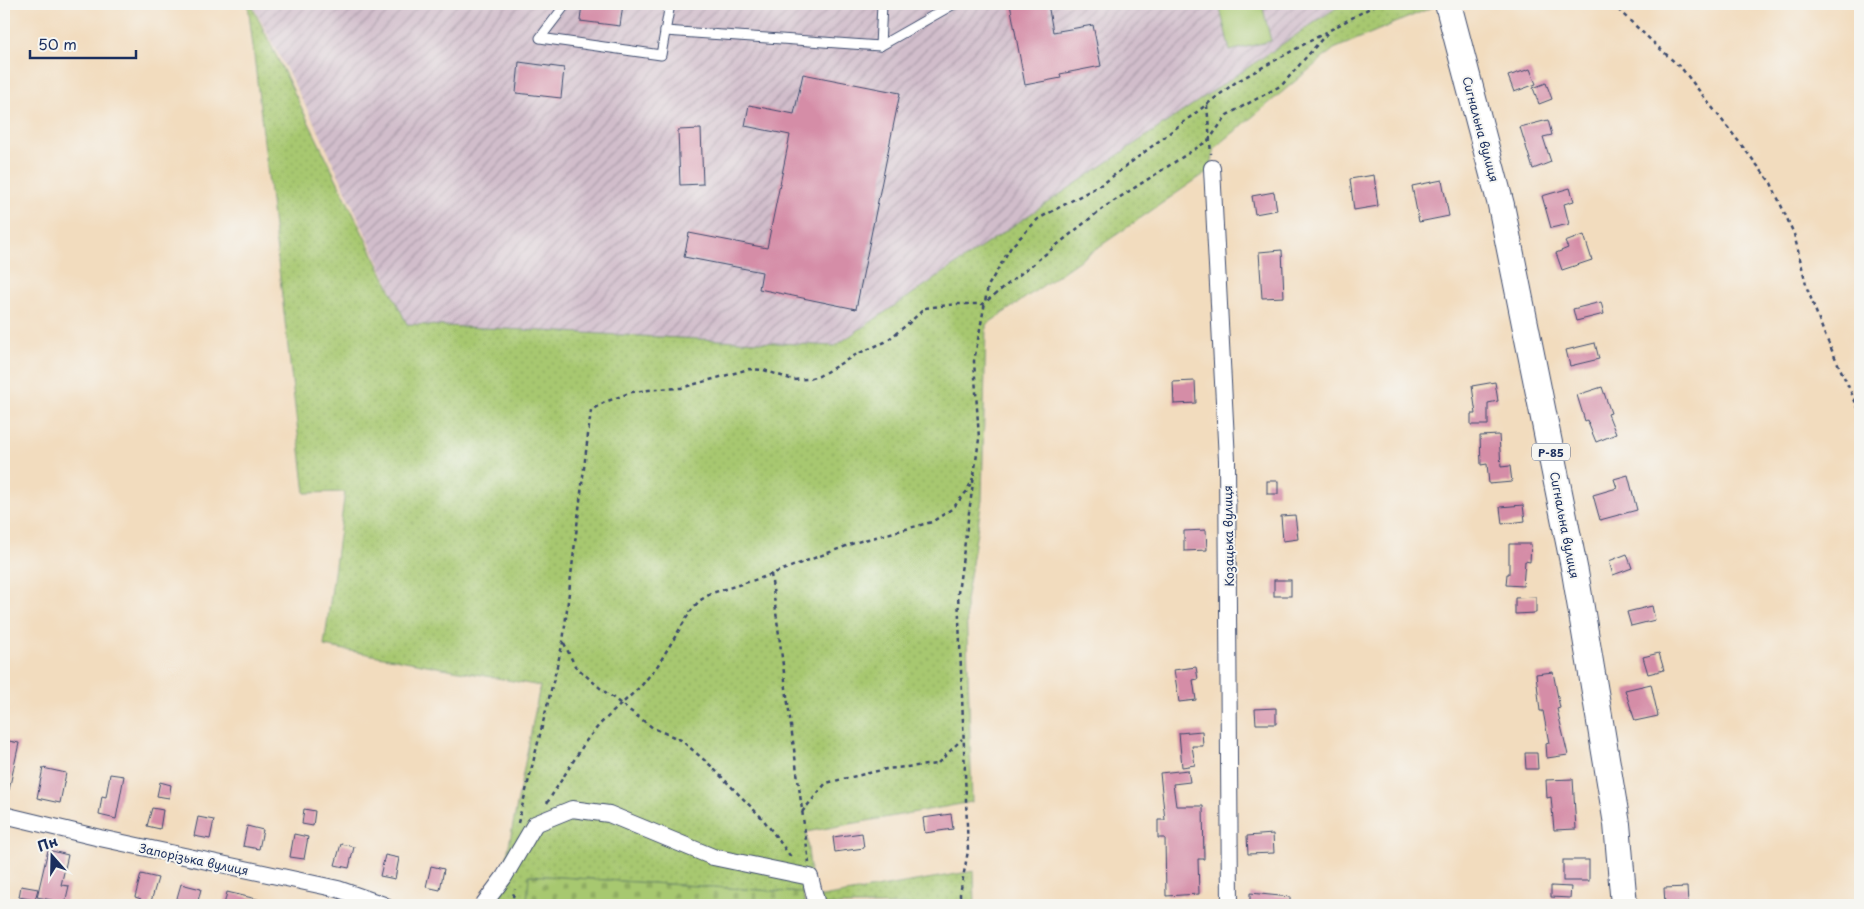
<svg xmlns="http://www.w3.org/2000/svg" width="1864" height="909" viewBox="0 0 1864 909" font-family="'Playpen Sans',sans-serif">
<defs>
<pattern id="industrial-furrows" width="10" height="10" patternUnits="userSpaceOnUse" patternTransform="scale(1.25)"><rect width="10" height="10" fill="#d1bdcb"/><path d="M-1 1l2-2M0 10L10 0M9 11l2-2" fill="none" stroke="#a99aa8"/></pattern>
<pattern id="green-dots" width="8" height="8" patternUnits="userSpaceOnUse" patternTransform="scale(1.25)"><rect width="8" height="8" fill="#a7c870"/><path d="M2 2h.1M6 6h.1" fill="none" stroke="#8fac63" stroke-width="1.8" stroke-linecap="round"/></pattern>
<pattern id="cemetery-stones" width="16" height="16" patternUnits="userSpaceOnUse" patternTransform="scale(1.25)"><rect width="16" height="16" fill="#a7c870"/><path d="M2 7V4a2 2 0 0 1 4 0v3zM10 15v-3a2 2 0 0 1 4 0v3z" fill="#8fac63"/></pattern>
</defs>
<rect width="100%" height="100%" fill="#f6f6f2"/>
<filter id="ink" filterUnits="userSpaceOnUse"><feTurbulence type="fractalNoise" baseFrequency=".02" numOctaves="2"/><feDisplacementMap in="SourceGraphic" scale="10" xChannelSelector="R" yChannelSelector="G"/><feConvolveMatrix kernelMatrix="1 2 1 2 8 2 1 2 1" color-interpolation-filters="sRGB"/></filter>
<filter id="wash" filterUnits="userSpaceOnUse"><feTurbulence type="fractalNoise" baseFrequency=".0096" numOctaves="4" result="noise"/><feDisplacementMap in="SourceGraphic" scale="20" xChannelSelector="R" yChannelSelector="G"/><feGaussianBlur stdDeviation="1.12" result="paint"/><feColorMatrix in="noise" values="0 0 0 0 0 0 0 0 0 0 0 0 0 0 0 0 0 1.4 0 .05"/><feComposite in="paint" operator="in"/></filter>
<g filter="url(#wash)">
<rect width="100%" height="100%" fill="#f2dcbe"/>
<!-- industrial -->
<path fill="url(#industrial-furrows)" d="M252 4H1342L835 346 407 324 318 130Z"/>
<!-- green -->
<g fill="url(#green-dots)" stroke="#617c67">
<path d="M248 4H251L407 324 835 346 1342 4H1440L1334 49 1215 148 1210 170 986 325 982 500 966 601 972 802 806 832 811 876 713 856 571 808 534 823 503 876 540 686 324 646 345 492 305 493Z"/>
<path d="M572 811 609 815 713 858 801 876 803 893 530 875 527 905H484L535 825Z"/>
<path d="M974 871 975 905H818L816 898Z"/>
</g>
<!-- cemetery -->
<path fill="url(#cemetery-stones)" stroke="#617c67" d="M529 875 803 893 805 905H527Z"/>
<!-- pitch -->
<path fill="#a7c870" stroke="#617c67" d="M1219 4H1262L1271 41 1230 51Z"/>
<g id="blocks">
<!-- building -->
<g fill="#d58da7">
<path d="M582 4H623L620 26 580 21Z"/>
<path d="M1010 4H1048L1053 32 1093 25 1101 66 1060 74 1061 78 1025 85Z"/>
<path d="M519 62 564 68 561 98 516 93Z"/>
<path d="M1530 69 1536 84 1514 92 1508 76Z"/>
<path d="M803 74 900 93 856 309 759 289 762 272 684 257 689 233 767 248 790 135 745 126 749 105 794 114Z"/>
<path d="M1546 83 1552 99 1539 104 1533 88Z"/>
<path d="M1548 120 1552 135 1543 137 1551 162 1533 169 1520 127Z"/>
<path d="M701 129 703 184 680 185 678 130Z"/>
<path d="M1374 175 1378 206 1354 210 1350 179Z"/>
<path d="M1442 180 1449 216 1419 222 1412 186Z"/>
<path d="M1570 188 1574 201 1564 204 1569 224 1551 228 1542 196Z"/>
<path d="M1274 192 1277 210 1255 214 1252 196Z"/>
<path d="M1584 235 1592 260 1562 270 1556 253 1568 248 1565 242Z"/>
<path d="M1282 250 1284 297 1262 298 1259 252Z"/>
<path d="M1601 302 1604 314 1576 321 1573 309Z"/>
<path d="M1595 343 1599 359 1570 366 1566 350Z"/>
<path d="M1195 381 1196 403 1174 404 1173 382Z"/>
<path d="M1495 382 1498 401 1488 403V425H1471V414H1476L1472 386Z"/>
<path d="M1602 387 1611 413 1608 414 1616 434 1596 442 1587 420 1585 421 1577 395Z"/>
<path d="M1499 435 1501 467 1510 466 1512 482 1489 484 1487 464 1481 465 1480 436Z"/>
<path d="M1628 475 1637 510 1600 520 1593 495 1617 488 1614 479Z"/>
<rect x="1267" y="481" width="11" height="13"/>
<path d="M1523 505 1525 521 1502 524 1500 507Z"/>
<path d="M1295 515 1298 539 1283 541 1281 516Z"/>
<path d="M1206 530 1207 550 1184 551V531Z"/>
<path d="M1509 544H1531L1530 562 1525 561 1523 586 1506 585 1507 574H1509Z"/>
<path d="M1627 554 1632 568 1613 575 1609 561Z"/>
<rect x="1274" y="580" width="17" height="16"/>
<path d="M1536 597V613L1515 614V598Z"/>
<path d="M1652 606 1655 620 1631 626 1627 612Z"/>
<path d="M1659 653 1664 670 1648 674 1643 657Z"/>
<path d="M1196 667 1198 679 1193 680 1196 700 1179 702 1174 670Z"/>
<path d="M1553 672 1560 708 1557 709 1568 755 1547 758 1546 744 1549 743 1543 711H1540L1536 674Z"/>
<path d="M1651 684 1658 716 1635 721 1625 690Z"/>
<path d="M1276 708V724H1256L1255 709Z"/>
<path d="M1202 731 1203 746H1192L1195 765 1182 767 1179 733Z"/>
<path d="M4 740 19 743 9 790H4Z"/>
<path d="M1525 753H1537L1538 769H1526Z"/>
<path d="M43 768 66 773 60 803 37 798Z"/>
<path d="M1188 770 1190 782 1173 784 1176 806H1203L1204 859H1198L1199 894 1166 896 1165 838H1158V820H1165L1160 773Z"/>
<path d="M110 774 124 776 116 819 99 815 102 796 106 797Z"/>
<path d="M1573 779 1576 829 1554 830 1551 797 1547 798 1546 780Z"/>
<path d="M160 782 171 785 169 798 157 796Z"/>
<path d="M152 808 163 810 160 829 147 826Z"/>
<path d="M304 809 315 811 313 826 302 824Z"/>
<path d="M951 814 953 829 925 833 923 818Z"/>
<path d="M198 817 214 820 210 839 194 836Z"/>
<path d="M247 826 263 830 259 849 243 846Z"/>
<path d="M862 833 864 848 835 852 833 837Z"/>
<path d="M294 834 308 837 304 859 290 857Z"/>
<path d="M1273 834 1274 853 1248 854 1247 836Z"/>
<path d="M341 844 354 847 349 868 335 865Z"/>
<path d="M48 850 68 855 61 885 69 886 65 903 37 897Z"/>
<path d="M385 855 399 858 395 879 380 876Z"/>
<rect x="1563" y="860" width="26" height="21"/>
<path d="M431 866 444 869 440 890 426 887Z"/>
<path d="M141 874 158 878 150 905H139L141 899 135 897Z"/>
<path d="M181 884 201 889 197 905H175Z"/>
<path d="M21 886 38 889 35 900 19 897Z"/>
<path d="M1551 886 1571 887 1570 898 1551 897Z"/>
<path d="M1687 887 1688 903 1665 905 1664 888Z"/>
<path d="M227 892 265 901V905H224Z"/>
<path d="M1250 893 1290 897V905H1250Z"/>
</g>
</g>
</g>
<g filter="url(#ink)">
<use href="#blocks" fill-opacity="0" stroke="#3b496c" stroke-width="1"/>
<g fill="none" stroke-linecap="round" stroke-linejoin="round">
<!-- lane casing -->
<g stroke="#3b496c" stroke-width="11">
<g id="lane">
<path d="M566 4 540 38 661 55 670 4"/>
<path d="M665 31 880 46 882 4"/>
<path d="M880 46 954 4"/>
</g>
</g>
<!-- street casing -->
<g stroke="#3b496c" stroke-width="18">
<g id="street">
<path d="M1212 168 1227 460 1230 905"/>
<path d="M4 815 100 838 338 889 384 905"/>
<path d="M483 905 504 877 535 824 572 809 609 814 713 857 810 877 817 905"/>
</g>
</g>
<!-- primary casing -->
<g stroke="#3b496c" stroke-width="28">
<path id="primary" d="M1448 4 1501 205 1575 572 1617 824 1624 905"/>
</g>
<!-- path -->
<g stroke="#3b496c" stroke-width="2.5" stroke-dasharray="4 4" stroke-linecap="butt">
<path d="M1612 4 1683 70 1771 183 1794 234 1807 288 1824 333 1860 412"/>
<path d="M1207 105 1211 154"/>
<path d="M771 574 809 863"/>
<path d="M564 643 575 666 600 688 653 728 681 740 710 765 763 819 791 857"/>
<path d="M547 803 586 741 600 724 642 685 658 665 690 612 699 601 712 593 761 578 857 542 932 522 953 508 967 491 973 478"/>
<path d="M802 812 826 783 886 769 937 764 962 739"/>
<path d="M518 823 563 642 591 410 605 402 632 392 657 389 681 388 749 369 764 370 793 380 807 379 819 376 857 354 885 342 908 324 925 308 957 304H983L1103 208 1209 140 1227 115 1282 85 1328 32"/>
<path d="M511 905 515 889"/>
<path d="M960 905V894L968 851 958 593 979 439 974 361 988 286 1011 247 1038 219 1104 183 1236 82 1377 4"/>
</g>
<!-- lane -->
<use href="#lane" stroke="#fff" stroke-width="9"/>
<!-- street -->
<use href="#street" stroke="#fff" stroke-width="16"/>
<!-- primary -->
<use href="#primary" stroke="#fff" stroke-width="26"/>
</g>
</g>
<g text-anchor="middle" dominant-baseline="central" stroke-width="4" stroke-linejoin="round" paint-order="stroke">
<!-- shield labels -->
<rect fill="#f6f6f2" stroke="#5d6b8a" stroke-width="1" x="1532" y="443.5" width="38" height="17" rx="4"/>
<g font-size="11" font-weight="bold" fill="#1b2f5e">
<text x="1551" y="452">Р-85</text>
</g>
<!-- street labels -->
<g font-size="12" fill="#1b2f5e" stroke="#f6f6f2">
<text transform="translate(1481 129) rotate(75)">Сигнальна вулиця</text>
<text transform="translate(1565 525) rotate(79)">Сигнальна вулиця</text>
<text transform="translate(1228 536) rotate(-91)">Козацька вулиця</text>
<text transform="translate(194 859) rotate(12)">Запорізька вулиця</text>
</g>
</g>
<!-- margin -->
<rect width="1864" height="909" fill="none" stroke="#f6f6f2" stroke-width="20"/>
<!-- north arrow -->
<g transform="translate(52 856) rotate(340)" stroke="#f6f6f2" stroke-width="4" paint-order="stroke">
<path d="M0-4L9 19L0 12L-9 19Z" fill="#1b2f5e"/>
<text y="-8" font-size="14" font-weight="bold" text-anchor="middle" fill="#1b2f5e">Пн</text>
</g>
<!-- scale -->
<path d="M30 50v8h106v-8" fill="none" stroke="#1b2f5e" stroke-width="2.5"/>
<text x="38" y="50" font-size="15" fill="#1b2f5e" stroke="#f6f6f2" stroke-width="4" paint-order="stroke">50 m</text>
</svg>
